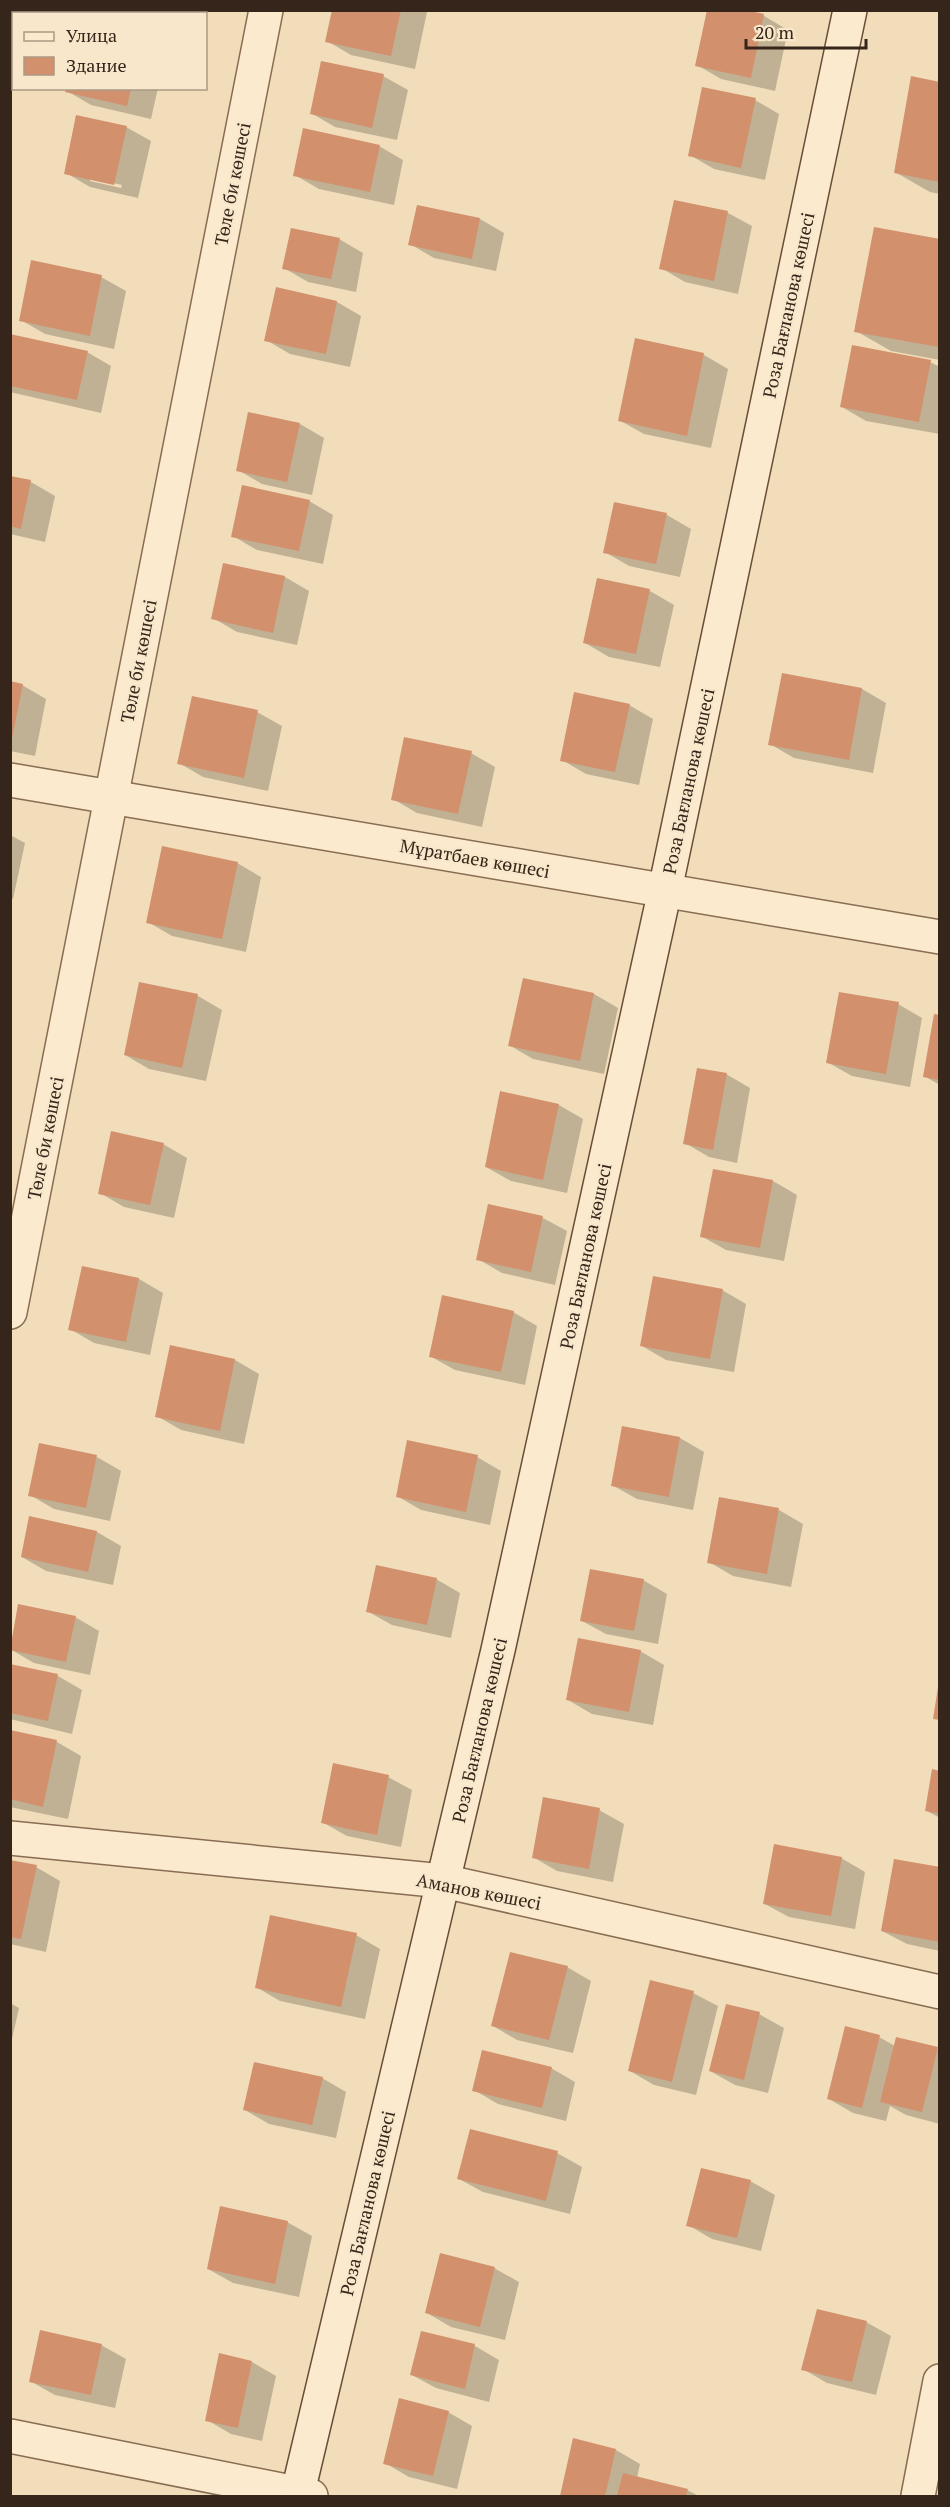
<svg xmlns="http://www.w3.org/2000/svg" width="950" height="2507" viewBox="0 0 950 2507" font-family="'PT Serif',serif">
<rect width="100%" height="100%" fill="#f1ddba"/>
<!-- shadow -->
<g fill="#0003" fill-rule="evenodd">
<path d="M333 10 427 12 415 69 351 55 327 41Z"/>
<path d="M739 10 764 16 788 30 775 91 721 79 697 65Z"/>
<path d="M383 76 408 90 397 140 335 127 311 113Z"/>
<path d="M940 83V194L930 192 895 172Z"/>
<path d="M68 88H158L151 119 91 105 67 91Z"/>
<path d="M755 100 779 114 765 180 714 169 690 155Z"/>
<path d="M126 127 151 141 138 198 90 187 66 173ZM90 178 122 185 121 188 90 181Z"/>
<path d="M379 146 403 160 394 205 319 189 295 175Z"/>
<path d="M675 202 728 213 752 226 738 294 685 282 661 268Z"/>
<path d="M480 219 504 233 496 271 434 258 410 244Z"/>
<path d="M339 239 363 253 356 292 308 282 284 268Z"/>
<path d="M940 240V360L891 351 856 331Z"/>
<path d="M101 277 126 291 114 349 45 334 21 320Z"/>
<path d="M337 302 361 316 350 367 290 354 266 340Z"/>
<path d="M10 336 87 352 111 366 101 413 10 392Z"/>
<path d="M636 340 704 355 728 369 711 448 644 434 619 420Z"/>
<path d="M930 362 940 367V434L866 421 842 407Z"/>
<path d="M300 424 324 438 312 495 262 484 238 470Z"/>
<path d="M10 478 31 482 55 496 45 542 10 534Z"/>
<path d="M309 501 333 515 323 564 257 550 233 536Z"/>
<path d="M667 515 691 529 680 577 629 566 605 552Z"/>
<path d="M285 577 309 591 297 645 237 632 213 618Z"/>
<path d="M650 591 674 605 660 667 609 657 585 643Z"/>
<path d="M783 675 862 689 886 703 873 773 794 758 770 744Z"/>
<path d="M10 683 22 685 46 699 35 756 10 751Z"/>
<path d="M629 705 653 719 639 785 586 774 562 760Z"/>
<path d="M257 712 282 726 268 791 203 777 179 763Z"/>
<path d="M471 753 495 767 482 827 417 813 393 799Z"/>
<path d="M10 835 25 843 13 899 10 898Z"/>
<path d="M237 863 261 877 246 952 172 936 148 922Z"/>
<path d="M524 980 594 994 618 1008 604 1074 533 1059 509 1045Z"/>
<path d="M140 984 198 996 222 1010 206 1081 149 1069 125 1055Z"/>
<path d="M898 1004 922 1018 910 1087 852 1076 827 1062Z"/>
<path d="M940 1016V1085L924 1076Z"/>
<path d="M726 1074 750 1088 737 1163 709 1157 685 1143Z"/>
<path d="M559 1105 583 1119 567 1193 511 1181 486 1167Z"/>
<path d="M163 1144 187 1158 174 1218 124 1207 100 1193Z"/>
<path d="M773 1181 797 1195 784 1261 726 1250 701 1236Z"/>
<path d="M543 1218 567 1231 555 1285 502 1273 478 1259Z"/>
<path d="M139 1279 163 1293 150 1355 94 1343 70 1329Z"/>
<path d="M722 1290 746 1304 734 1372 666 1360 642 1346Z"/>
<path d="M513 1312 537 1326 525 1385 455 1370 430 1356Z"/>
<path d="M235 1360 259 1374 244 1444 181 1430 157 1416Z"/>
<path d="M623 1428 680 1438 704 1452 693 1510 637 1499 612 1485Z"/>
<path d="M97 1457 121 1471 110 1521 54 1509 30 1495Z"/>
<path d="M477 1457 501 1471 490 1525 421 1510 397 1496Z"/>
<path d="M779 1510 803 1524 791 1587 733 1576 709 1562Z"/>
<path d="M30 1517 97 1532 121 1546 113 1585 46 1571 22 1557Z"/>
<path d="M436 1579 460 1593 451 1638 392 1625 367 1611Z"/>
<path d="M643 1580 667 1594 658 1644 606 1634 582 1621Z"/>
<path d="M19 1606 75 1617 99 1631 90 1675 34 1663 10 1649Z"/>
<path d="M640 1651 664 1665 653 1725 592 1714 568 1700Z"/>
<path d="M10 1666 58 1676 82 1690 72 1734 10 1719Z"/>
<path d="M10 1732 57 1742 81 1756 68 1819 10 1807Z"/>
<path d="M940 1772V1818L927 1811Z"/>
<path d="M388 1777 412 1790 401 1847 347 1836 322 1822Z"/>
<path d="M599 1810 624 1824 613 1882 557 1871 533 1857Z"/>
<path d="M841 1858 865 1872 855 1929 789 1917 765 1904Z"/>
<path d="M10 1861 36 1867 60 1881 46 1952 10 1944Z"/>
<path d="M940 1869V1951L907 1944 882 1931Z"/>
<path d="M356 1935 380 1949 365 2019 280 2001 256 1987Z"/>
<path d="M567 1967 591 1981 573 2053 517 2040 493 2026Z"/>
<path d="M693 1993 718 2006 696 2095 654 2085 630 2071Z"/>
<path d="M10 2003 19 2008 10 2048Z"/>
<path d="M759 2014 784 2028 768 2093 735 2085 710 2071Z"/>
<path d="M879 2037 895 2046 897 2038 940 2050V2124L906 2115 890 2106 886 2121 853 2113 829 2099Z"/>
<path d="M551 2068 575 2082 566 2121 498 2104 474 2090Z"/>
<path d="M322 2078 346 2092 336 2138 269 2124 245 2110Z"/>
<path d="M557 2153 582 2167 570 2214 483 2192 459 2179Z"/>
<path d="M750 2181 775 2195 761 2251 712 2239 688 2225Z"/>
<path d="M287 2222 312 2236 299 2297 233 2283 208 2269Z"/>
<path d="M494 2268 519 2282 505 2340 451 2327 427 2313Z"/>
<path d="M866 2322 891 2336 876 2395 827 2383 803 2369Z"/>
<path d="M422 2333 475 2346 499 2360 489 2402 436 2388 412 2375Z"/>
<path d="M101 2345 126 2359 115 2408 55 2395 30 2381Z"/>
<path d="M252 2362 276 2376 262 2441 231 2434 207 2420Z"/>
<path d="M448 2412 472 2426 457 2489 409 2477 385 2463Z"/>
<path d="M574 2440 616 2450 640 2464 637 2478 687 2490 699 2496H561Z"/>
</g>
<!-- building -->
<g fill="#d2906d">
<path d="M332 10H401L391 56 325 42Z"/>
<path d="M707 10H746L764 14 751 78 695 66Z"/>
<path d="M321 61 384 74 372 128 310 114Z"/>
<path d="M911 76 940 82V182L894 173Z"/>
<path d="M702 87 756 98 741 168 688 156Z"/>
<path d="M66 88H131L127 106 65 92Z"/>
<path d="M76 115 127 126 114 185 64 174Z"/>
<path d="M303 128 380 145 370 192 293 176Z"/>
<path d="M674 200 728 211 714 281 659 269Z"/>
<path d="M417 205 480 218 472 259 408 245Z"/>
<path d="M874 227 940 239 939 347 854 332Z"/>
<path d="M291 228 340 238 331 279 282 269Z"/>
<path d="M31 260 102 275 90 336 19 321Z"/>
<path d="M276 287 337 301 326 354 264 341Z"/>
<path d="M10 334 88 351 77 400 10 386Z"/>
<path d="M635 338 704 353 687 436 618 421Z"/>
<path d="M852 345 931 360 919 422 840 407Z"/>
<path d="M248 412 300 423 287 482 236 471Z"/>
<path d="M10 476 31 480 21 529 10 526Z"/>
<path d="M242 485 310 500 299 551 231 537Z"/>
<path d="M614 502 667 513 656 564 603 553Z"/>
<path d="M223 563 285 576 273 633 211 619Z"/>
<path d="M597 578 650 589 636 654 583 643Z"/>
<path d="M782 673 862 688 849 760 768 745Z"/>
<path d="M10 681 23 684 12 738 10 737Z"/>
<path d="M574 692 630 704 615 772 560 761Z"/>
<path d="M192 696 258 710 244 778 177 764Z"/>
<path d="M404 737 472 751 458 814 391 800Z"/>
<path d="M162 846 238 862 222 939 146 923Z"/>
<path d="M523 978 594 993 580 1061 508 1046Z"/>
<path d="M139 982 198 994 182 1068 124 1055Z"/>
<path d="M839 992 899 1002 886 1074 826 1063Z"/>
<path d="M934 1014 940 1015V1080L923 1077Z"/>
<path d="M697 1068 727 1073 713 1150 683 1144Z"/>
<path d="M500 1091 559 1104 543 1180 485 1167Z"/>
<path d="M111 1131 164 1143 150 1205 98 1194Z"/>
<path d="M713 1169 773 1180 760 1248 700 1237Z"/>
<path d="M488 1204 543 1216 531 1272 476 1260Z"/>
<path d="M82 1266 139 1278 126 1342 68 1330Z"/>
<path d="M653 1276 723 1289 710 1359 640 1346Z"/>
<path d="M442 1295 514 1311 501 1372 429 1357Z"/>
<path d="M170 1345 235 1359 220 1431 155 1417Z"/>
<path d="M622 1426 680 1437 669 1497 611 1486Z"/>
<path d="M407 1440 478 1455 466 1512 396 1497Z"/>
<path d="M39 1443 97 1455 86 1508 28 1496Z"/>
<path d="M719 1497 779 1508 767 1574 707 1563Z"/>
<path d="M29 1516 97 1531 88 1572 21 1557Z"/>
<path d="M376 1565 437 1578 427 1625 366 1612Z"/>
<path d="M590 1569 644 1579 634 1631 580 1621Z"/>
<path d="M18 1604 76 1616 66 1662 10 1650Z"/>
<path d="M578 1638 641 1650 629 1712 566 1700Z"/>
<path d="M10 1664 58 1674 48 1721 10 1713Z"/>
<path d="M938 1687H940V1720L933 1719Z"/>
<path d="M10 1730 57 1740 43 1807 10 1799Z"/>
<path d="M333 1763 389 1775 377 1835 321 1823Z"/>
<path d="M932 1769 940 1771V1814L925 1811Z"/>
<path d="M543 1797 600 1808 589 1869 532 1858Z"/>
<path d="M774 1844 842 1857 831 1916 763 1904Z"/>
<path d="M894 1859 940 1867V1942L881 1931Z"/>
<path d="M10 1860 37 1865 21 1939 10 1937Z"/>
<path d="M270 1915 357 1933 341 2007 255 1988Z"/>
<path d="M510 1952 568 1966 549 2040 491 2026Z"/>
<path d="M650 1980 694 1991 672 2082 628 2071Z"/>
<path d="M726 2004 760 2012 744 2080 709 2071Z"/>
<path d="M845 2026 880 2035 862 2108 827 2099Z"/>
<path d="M896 2037 938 2047 922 2112 880 2102Z"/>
<path d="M482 2050 552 2067 542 2108 472 2091Z"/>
<path d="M254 2062 323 2077 312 2125 243 2110Z"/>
<path d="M470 2129 558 2151 546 2201 457 2179Z"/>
<path d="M701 2168 751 2180 737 2238 686 2226Z"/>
<path d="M220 2206 288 2221 275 2284 207 2269Z"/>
<path d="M440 2253 495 2267 480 2327 425 2313Z"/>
<path d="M817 2309 867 2321 852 2382 801 2370Z"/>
<path d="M40 2330 102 2344 91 2395 29 2382Z"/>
<path d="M421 2331 475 2344 465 2389 410 2375Z"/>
<path d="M219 2353 252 2361 238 2428 205 2421Z"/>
<path d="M399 2398 449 2411 433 2476 383 2464Z"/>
<path d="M573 2438 616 2449 605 2496H560Z"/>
<path d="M623 2473 688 2489 686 2496H617Z"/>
</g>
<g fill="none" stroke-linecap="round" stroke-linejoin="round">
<!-- street casing -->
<g stroke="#896c53" stroke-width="36">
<g id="street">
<path d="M10 780 940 937"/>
<path d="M10 1312 266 10"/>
<path d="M10 1838 443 1881 940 1992"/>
<path d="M10 2436 311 2496"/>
<path d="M918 2496 940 2381"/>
</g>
</g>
<!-- secondary casing -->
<g stroke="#6a4d37" stroke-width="36">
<path id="secondary" d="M297 2496 498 1650 665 890 850 10"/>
</g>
<!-- street -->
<use href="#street" stroke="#fbeacd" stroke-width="33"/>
<!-- secondary -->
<use href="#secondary" stroke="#fbeacd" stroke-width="33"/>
</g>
<g text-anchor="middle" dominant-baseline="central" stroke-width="4.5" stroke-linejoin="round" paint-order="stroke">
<!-- street labels -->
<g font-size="18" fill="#36251a" stroke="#f8e7ca">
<text transform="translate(232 184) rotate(-79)">Төле би көшесі</text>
<text transform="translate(788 305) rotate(-78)">Роза Бағланова көшесі</text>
<text transform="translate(138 661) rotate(-79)">Төле би көшесі</text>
<text transform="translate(688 781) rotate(-78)">Роза Бағланова көшесі</text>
<text transform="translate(475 858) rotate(10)">Мұратбаев көшесі</text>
<text transform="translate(45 1138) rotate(-79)">Төле би көшесі</text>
<text transform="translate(585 1256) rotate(-78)">Роза Бағланова көшесі</text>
<text transform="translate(479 1730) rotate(-77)">Роза Бағланова көшесі</text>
<text transform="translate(479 1891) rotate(11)">Аманов көшесі</text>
<text transform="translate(367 2203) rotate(-77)">Роза Бағланова көшесі</text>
</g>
</g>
<!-- border -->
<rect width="950" height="2507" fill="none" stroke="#36251a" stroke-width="24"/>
<!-- legend -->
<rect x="12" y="12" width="195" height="78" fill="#f8e7ca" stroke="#aa9984" stroke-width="1.5"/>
<rect x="24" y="32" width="30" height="9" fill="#fbeacd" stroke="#aa9984" stroke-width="1.5"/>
<text x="66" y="42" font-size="18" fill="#36251a">Улица</text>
<rect x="24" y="57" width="30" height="18" fill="#d2906d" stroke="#aa9984" stroke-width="1.5"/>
<text x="66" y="72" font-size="18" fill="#36251a">Здание</text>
<!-- scale -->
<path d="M746 39v9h120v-9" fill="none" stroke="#36251a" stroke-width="3"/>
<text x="755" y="39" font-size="18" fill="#36251a" stroke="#f8e7ca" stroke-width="4.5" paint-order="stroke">20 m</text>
</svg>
